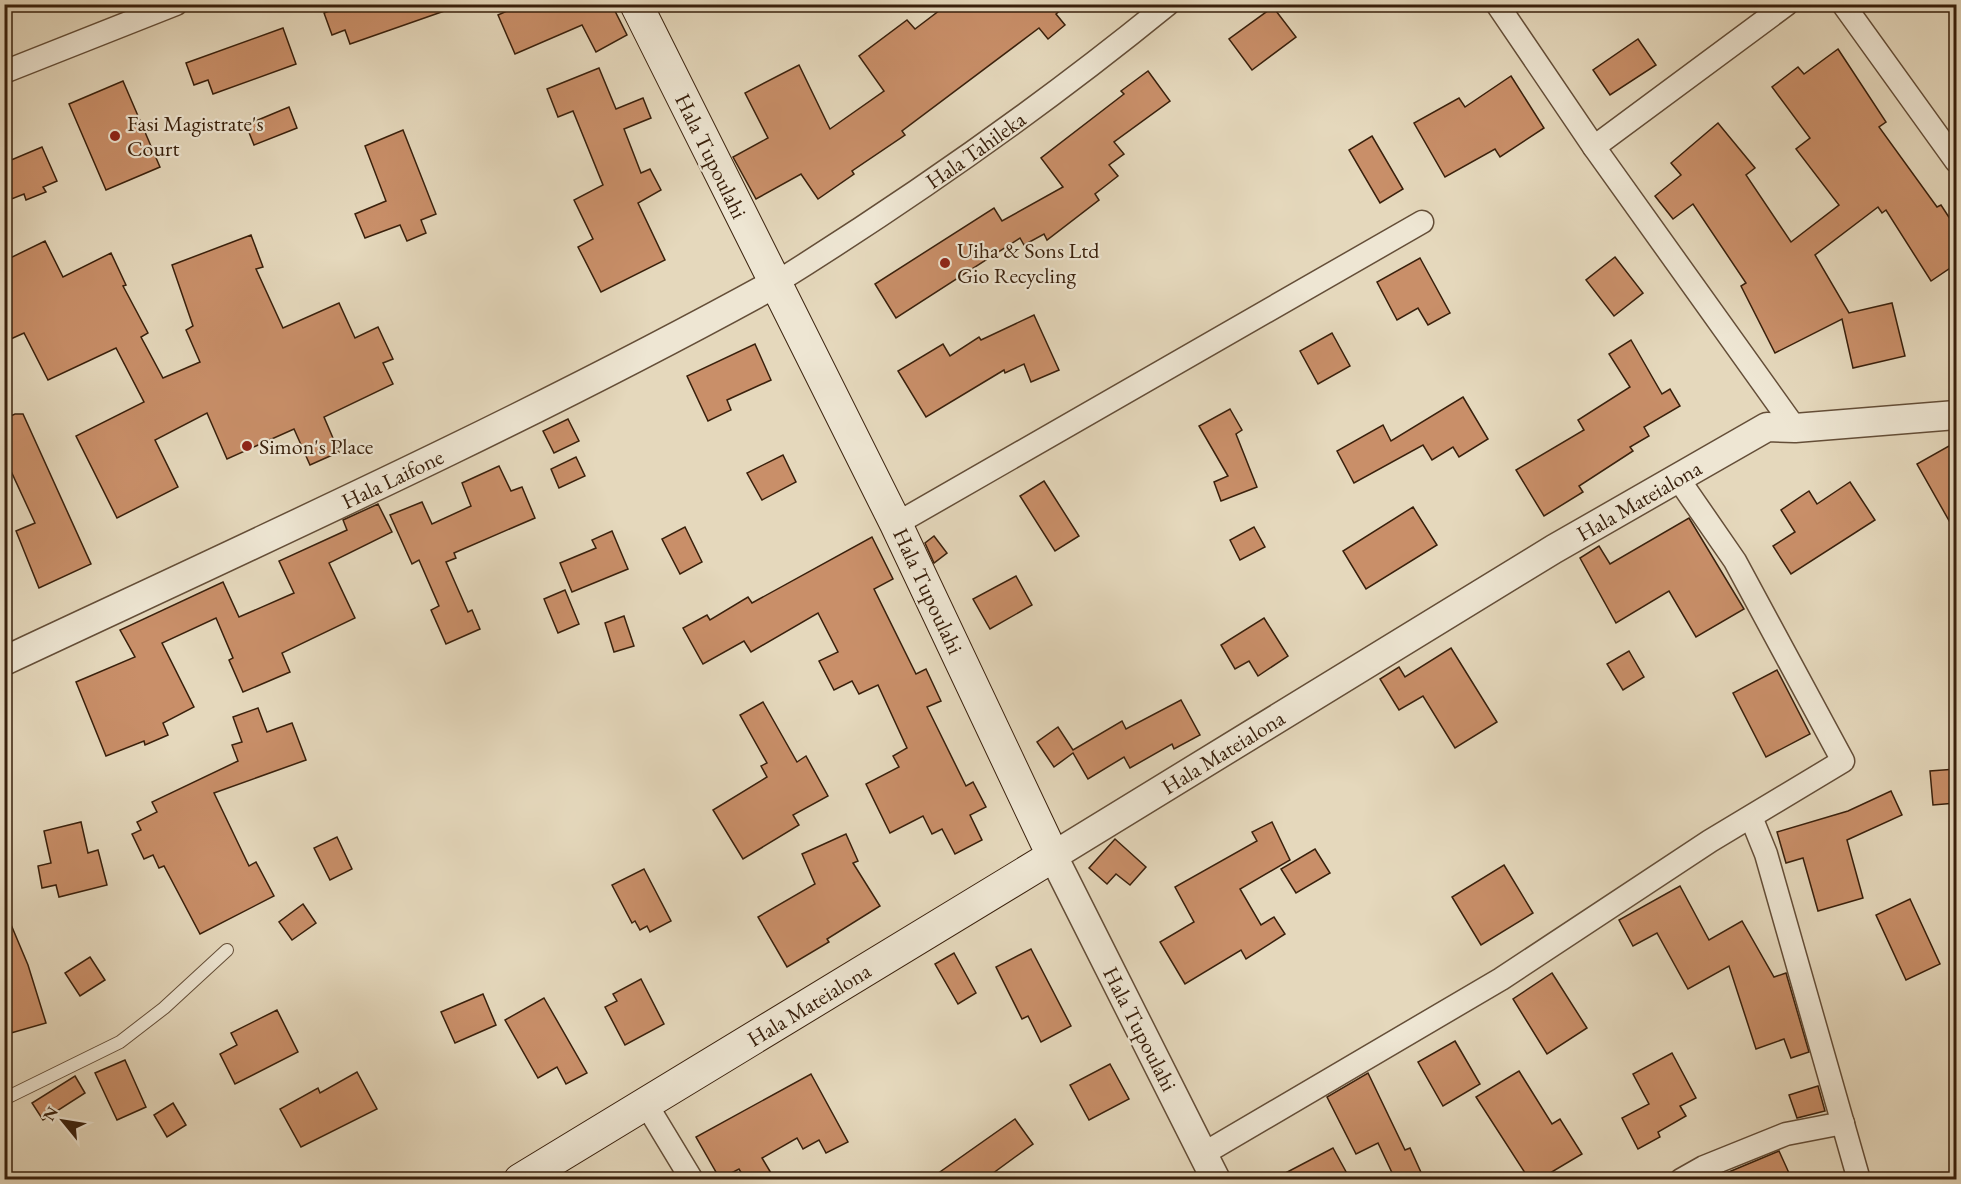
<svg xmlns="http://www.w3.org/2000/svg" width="1961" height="1184" viewBox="0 0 1961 1184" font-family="'EB Garamond',serif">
<rect width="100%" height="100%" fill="#e5d8bc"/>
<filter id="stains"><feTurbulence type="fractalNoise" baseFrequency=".00333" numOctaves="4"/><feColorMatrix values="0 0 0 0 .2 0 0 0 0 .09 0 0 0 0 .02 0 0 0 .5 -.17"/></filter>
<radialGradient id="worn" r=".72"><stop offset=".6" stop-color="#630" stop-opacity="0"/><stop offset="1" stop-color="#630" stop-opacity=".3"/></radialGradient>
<!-- building -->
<g fill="#c98f69" stroke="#39200c" stroke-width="1.5">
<path d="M348 4H452L453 8 350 44 345 30 332 35 324 13Z"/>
<path d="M523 4H618L619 9 615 11 627 35 596 52 582 25 515 54 498 15Z"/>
<path d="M948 4H1068L1056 14 1065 25 1048 39 1039 28 902 131 905 135 852 171 854 174 818 199 801 174 756 199 733 157 768 138 745 93 799 65 830 129 884 91 859 56 907 20 915 29Z"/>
<path d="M1273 7 1296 37 1252 70 1229 39Z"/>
<path d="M283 28 296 64 213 94 208 80 194 85 186 63Z"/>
<path d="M1638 39 1656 65 1610 95 1593 70Z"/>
<path d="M1838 49 1886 122 1879 127 1937 207 1941 205 1956 228V264L1931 281 1886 210 1882 213 1878 207 1815 255 1849 313 1892 303 1905 356 1853 368 1842 319 1775 353 1741 286 1746 283 1693 204 1673 219 1655 196 1681 175 1671 163 1718 123 1755 168 1746 175 1791 242 1839 205 1796 149 1810 138 1772 87 1798 67 1804 74Z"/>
<path d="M599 68 616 109 643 98 651 118 624 129 641 173 650 169 661 190 638 203 665 260 601 292 578 247 593 239 574 200 603 185 573 111 558 117 547 89Z"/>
<path d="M1148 71 1170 101 1114 142 1124 154 1109 165 1118 176 1095 194 1099 200 1047 240 1044 234 1024 245 1020 238 896 318 875 284 994 208 1002 221 1063 187 1041 158 1124 94 1121 91Z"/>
<path d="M1511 76 1544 128 1500 157 1495 149 1445 177 1414 123 1459 98 1465 107Z"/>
<path d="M123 81 160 167 106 190 69 104Z"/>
<path d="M289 107 297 128 254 145 246 125Z"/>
<path d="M403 130 436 214 421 220 426 233 407 241 400 225 365 238 355 214 386 201 365 146Z"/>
<path d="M1372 136 1403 189 1380 203 1349 150Z"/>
<path d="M42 147 57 181 43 187 46 192 26 200 24 194 4 202V163Z"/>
<path d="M251 235 263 267 256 269 283 328 339 303 355 338 378 327 393 359 383 363 393 384 324 417 339 452 310 465 294 429 227 459 207 413 155 440 178 487 117 518 76 436 144 402 116 348 48 380 24 333 4 342V261L45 241 63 277 111 253 126 285 123 286 148 333 141 337 163 378 200 362 186 330 193 326 172 265Z"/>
<path d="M1615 257 1643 293 1614 316 1586 280Z"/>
<path d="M1420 258 1450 313 1428 325 1418 308 1397 320 1377 282Z"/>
<path d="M1034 315 1059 370 1031 382 1024 364 1005 373 1004 370 926 417 898 371 943 344 950 356 979 337 981 340Z"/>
<path d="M1332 333 1350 366 1318 384 1300 351Z"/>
<path d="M1631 340 1662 394 1670 389 1680 406 1644 427 1649 436 1630 447 1633 451 1579 486 1583 492 1544 516 1516 470 1584 430 1578 420 1630 387 1609 354Z"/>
<path d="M755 344 771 380 727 400 731 410 708 421 687 376Z"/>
<path d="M1463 397 1488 439 1459 457 1453 447 1432 460 1423 445 1354 483 1337 451 1383 425 1391 441Z"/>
<path d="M1230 409 1242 430 1236 434 1257 487 1221 501 1214 482 1228 476 1199 426Z"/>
<path d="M15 414H23L91 564 39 588 16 531 35 523 4 456V419Z"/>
<path d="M568 419 579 441 554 453 543 431Z"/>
<path d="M1956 442V533L1917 464Z"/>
<path d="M783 455 796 482 762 500 747 473Z"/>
<path d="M576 457 585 476 559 488 551 469Z"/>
<path d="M499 466 511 491 522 487 535 518 454 553 456 558 446 562 468 612 472 610 480 629 446 644 431 610 439 606 419 560 412 564 390 515 422 502 432 524 471 506 462 483Z"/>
<path d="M1044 481 1079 536 1055 551 1020 496Z"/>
<path d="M1850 482 1875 520 1791 574 1773 546 1795 532 1781 510 1809 491 1817 504Z"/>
<path d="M378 504 392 532 329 563 355 618 282 653 290 672 243 692 229 660 233 658 216 618 162 643 194 707 163 723 168 735 145 745 144 741 106 756 76 682 135 657 120 630 223 582 239 617 294 593 279 561 347 530 343 520Z"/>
<path d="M1413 507 1437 545 1366 589 1343 551Z"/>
<path d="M1689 518 1744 609 1696 637 1669 591 1616 623 1580 558 1599 546 1610 564Z"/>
<path d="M685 527 702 562 680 574 662 539Z"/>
<path d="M1254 527 1265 547 1240 560 1230 540Z"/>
<path d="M612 531 628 569 572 592 560 563 596 548 592 540Z"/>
<path d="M934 536 947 553 934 563 925 543Z"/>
<path d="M872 537 893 579 874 589 916 674 926 669 941 701 927 707 966 786 973 782 986 807 970 815 982 840 955 854 942 829 932 834 923 816 890 833 866 784 899 767 893 756 907 748 878 685 859 694 852 681 834 690 819 661 838 652 818 613 751 652 744 641 703 664 683 628 707 615 710 620 748 597 752 603Z"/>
<path d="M1016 576 1032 605 990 629 973 599Z"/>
<path d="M565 590 579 624 558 633 544 599Z"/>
<path d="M624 616 634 646 614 652 605 623Z"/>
<path d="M1264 618 1288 656 1258 676 1249 661 1235 669 1221 645Z"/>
<path d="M1451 648 1497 722 1455 748 1423 696 1399 710 1380 679 1399 667 1405 677Z"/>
<path d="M1629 651 1644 677 1623 690 1607 664Z"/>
<path d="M1777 670 1810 734 1766 757 1733 693Z"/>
<path d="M1181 700 1200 735 1174 749 1172 744 1130 768 1124 757 1088 779 1073 753 1054 767 1037 742 1058 727 1073 750 1122 721 1126 729Z"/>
<path d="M763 702 797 762 806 756 828 796 793 815 799 825 743 859 713 810 767 777 761 766 767 763 740 715Z"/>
<path d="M258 708 267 732 292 723 306 760 214 793 249 866 256 862 274 896 200 934 164 866 159 868 153 855 144 859 132 834 141 830 137 822 157 812 152 802 238 761 232 745 242 742 233 717Z"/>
<path d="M1956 769V803L1933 805 1930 771Z"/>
<path d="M1891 791 1902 815 1847 840 1863 898 1818 911 1803 858 1786 863 1777 832 1848 811Z"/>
<path d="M81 822 88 853 98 850 107 885 59 897 56 885 42 888 38 866 51 863 44 831Z"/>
<path d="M1272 822 1290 860 1240 889 1261 925 1274 917 1285 934 1246 959 1241 950 1185 984 1160 942 1194 922 1175 887 1257 841 1252 832Z"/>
<path d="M846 834 858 861 853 863 880 906 827 939 829 942 787 967 758 917 815 884 802 854Z"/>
<path d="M337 837 352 869 330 880 314 848Z"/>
<path d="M1115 839 1146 867 1130 885 1116 874 1107 884 1089 868Z"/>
<path d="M1315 849 1330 873 1296 893 1281 869Z"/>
<path d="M1504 865 1533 913 1481 945 1452 897Z"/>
<path d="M644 869 671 921 650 932 647 926 640 930 635 921 632 923 612 885Z"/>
<path d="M1680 886 1709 940 1742 921 1774 977 1786 973 1809 1052 1791 1058 1784 1039 1756 1049 1729 966 1688 989 1657 933 1633 946 1619 920Z"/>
<path d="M1910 899 1940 964 1906 980 1876 915Z"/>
<path d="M303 904 316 923 292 940 279 922Z"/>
<path d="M4 908 28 965 46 1023 4 1035Z"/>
<path d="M1031 949 1071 1026 1041 1042 1028 1016 1022 1019 996 967Z"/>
<path d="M954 953 976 993 958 1004 935 964Z"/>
<path d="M90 957 105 980 80 996 65 973Z"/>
<path d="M1552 973 1587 1028 1547 1054 1513 999Z"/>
<path d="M641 979 664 1024 625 1045 605 1007 617 1001 613 994Z"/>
<path d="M483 994 496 1025 455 1043 441 1012Z"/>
<path d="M544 998 587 1073 566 1084 557 1067 538 1078 505 1020Z"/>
<path d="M277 1010 298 1052 235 1084 220 1054 237 1045 231 1033Z"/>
<path d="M1455 1041 1480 1084 1443 1106 1418 1062Z"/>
<path d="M1672 1053 1696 1098 1680 1106 1686 1116 1658 1132 1660 1137 1638 1149 1622 1118 1649 1104 1633 1074Z"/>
<path d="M125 1060 146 1107 117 1120 95 1073Z"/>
<path d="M1110 1064 1129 1099 1089 1120 1070 1085Z"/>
<path d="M1519 1071 1552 1124 1560 1119 1582 1154 1540 1179H1529L1476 1097Z"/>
<path d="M357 1072 377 1109 301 1147 280 1109 318 1088 320 1093Z"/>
<path d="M1368 1073 1405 1150 1410 1148 1424 1179H1395L1378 1143 1356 1154 1327 1097Z"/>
<path d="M811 1074 848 1142 826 1153 819 1140 803 1149 797 1138 762 1158 771 1173 759 1179H745L739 1169 720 1179 696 1137Z"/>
<path d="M75 1076 85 1093 43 1120 32 1103Z"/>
<path d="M1818 1086 1825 1111 1797 1118 1789 1095Z"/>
<path d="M173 1103 186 1125 167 1137 154 1115Z"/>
<path d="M1015 1119 1033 1144 985 1179H930Z"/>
<path d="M1333 1148 1350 1179H1274Z"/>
<path d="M1779 1151 1789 1173 1775 1179H1712Z"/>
</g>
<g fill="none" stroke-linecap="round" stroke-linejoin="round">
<!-- service casing -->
<g stroke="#644e38" stroke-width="14">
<path id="service" d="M4 1099 120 1042 164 1008 227 950"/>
</g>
<!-- minor casing -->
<g stroke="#644e38" stroke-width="25">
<g id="minor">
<path d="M1497 4 1594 147 1795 428"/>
<path d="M1843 4 1956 161"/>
<path d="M4 72 176 4"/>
<path d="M1594 147 1787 4"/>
<path id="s1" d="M774 284C910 199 1043 106 1168 4"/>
<path d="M896 524 1422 222"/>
<path d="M1751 817 1766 854 1859 1180"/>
<path d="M646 1104 692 1180"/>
<path d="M1203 1154 1501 979 1710 841 1843 761 1735 561 1677 477"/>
<path d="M1681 1180 1704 1167 1786 1134 1843 1123"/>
</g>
</g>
<!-- tertiary casing -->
<g stroke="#644e38" stroke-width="31">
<g id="tertiary">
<path id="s2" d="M4 661C262 540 525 421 774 284"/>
<path id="s3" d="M1216 1180 1053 856 1554 549 1767 427 1795 428 1956 415"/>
</g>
</g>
<!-- secondary casing -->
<g stroke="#39200c" stroke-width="34">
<g id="secondary">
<path id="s4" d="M520 1180 1053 856 896 524 636 4"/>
</g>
</g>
<!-- service -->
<use href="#service" stroke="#eee6d3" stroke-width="12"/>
<!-- minor -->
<use href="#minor" stroke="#eee6d3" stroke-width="22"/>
<!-- tertiary -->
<use href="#tertiary" stroke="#eee6d3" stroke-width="28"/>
<!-- secondary -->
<use href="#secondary" stroke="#eee6d3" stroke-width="32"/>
</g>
<!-- markers -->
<g fill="#8f2418" stroke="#eee6d3" stroke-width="2">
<circle cx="115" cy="136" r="6"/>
<circle cx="945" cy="263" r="6"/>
<circle cx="247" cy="446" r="6"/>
</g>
<g text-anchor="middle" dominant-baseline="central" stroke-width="4.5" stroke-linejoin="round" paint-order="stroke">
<!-- poi labels -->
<g font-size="22" fill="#39200c" stroke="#eee6d3" text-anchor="start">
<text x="127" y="123">Fasi Magistrate's<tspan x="127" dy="25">Court</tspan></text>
<text x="957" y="250">Uiha &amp; Sons Ltd<tspan x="957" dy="25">Gio Recycling</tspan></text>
<text x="259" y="446">Simon's Place</text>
</g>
<!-- street labels -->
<g font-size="22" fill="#39200c" stroke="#eee6d3">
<text stroke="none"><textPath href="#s1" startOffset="242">Hala Tahileka</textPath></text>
<text transform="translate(711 156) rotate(64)">Hala Tupoulahi</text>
<text stroke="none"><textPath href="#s2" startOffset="429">Hala Laifone</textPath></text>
<text stroke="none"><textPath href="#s3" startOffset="1048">Hala Mateialona</textPath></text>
<text transform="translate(928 591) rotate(65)">Hala Tupoulahi</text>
<text stroke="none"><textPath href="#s3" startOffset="562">Hala Mateialona</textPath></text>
<text stroke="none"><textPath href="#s4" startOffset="338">Hala Mateialona</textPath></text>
<text transform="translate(1140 1029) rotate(63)">Hala Tupoulahi</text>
</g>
</g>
<!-- margin -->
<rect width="1961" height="1184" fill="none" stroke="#e5d8bc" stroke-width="24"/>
<rect x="6" y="6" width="1949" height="1172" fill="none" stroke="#39200c" stroke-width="3"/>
<rect x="12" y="12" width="1937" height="1160" fill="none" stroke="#39200c" stroke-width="1.5"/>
<!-- north arrow -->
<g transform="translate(63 1121) rotate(300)" stroke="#eee6d3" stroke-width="4.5" paint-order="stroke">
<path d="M0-4.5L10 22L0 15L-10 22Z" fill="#39200c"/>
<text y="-9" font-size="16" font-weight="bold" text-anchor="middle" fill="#39200c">N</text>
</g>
<rect width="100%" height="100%" filter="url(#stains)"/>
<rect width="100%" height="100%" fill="url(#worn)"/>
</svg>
